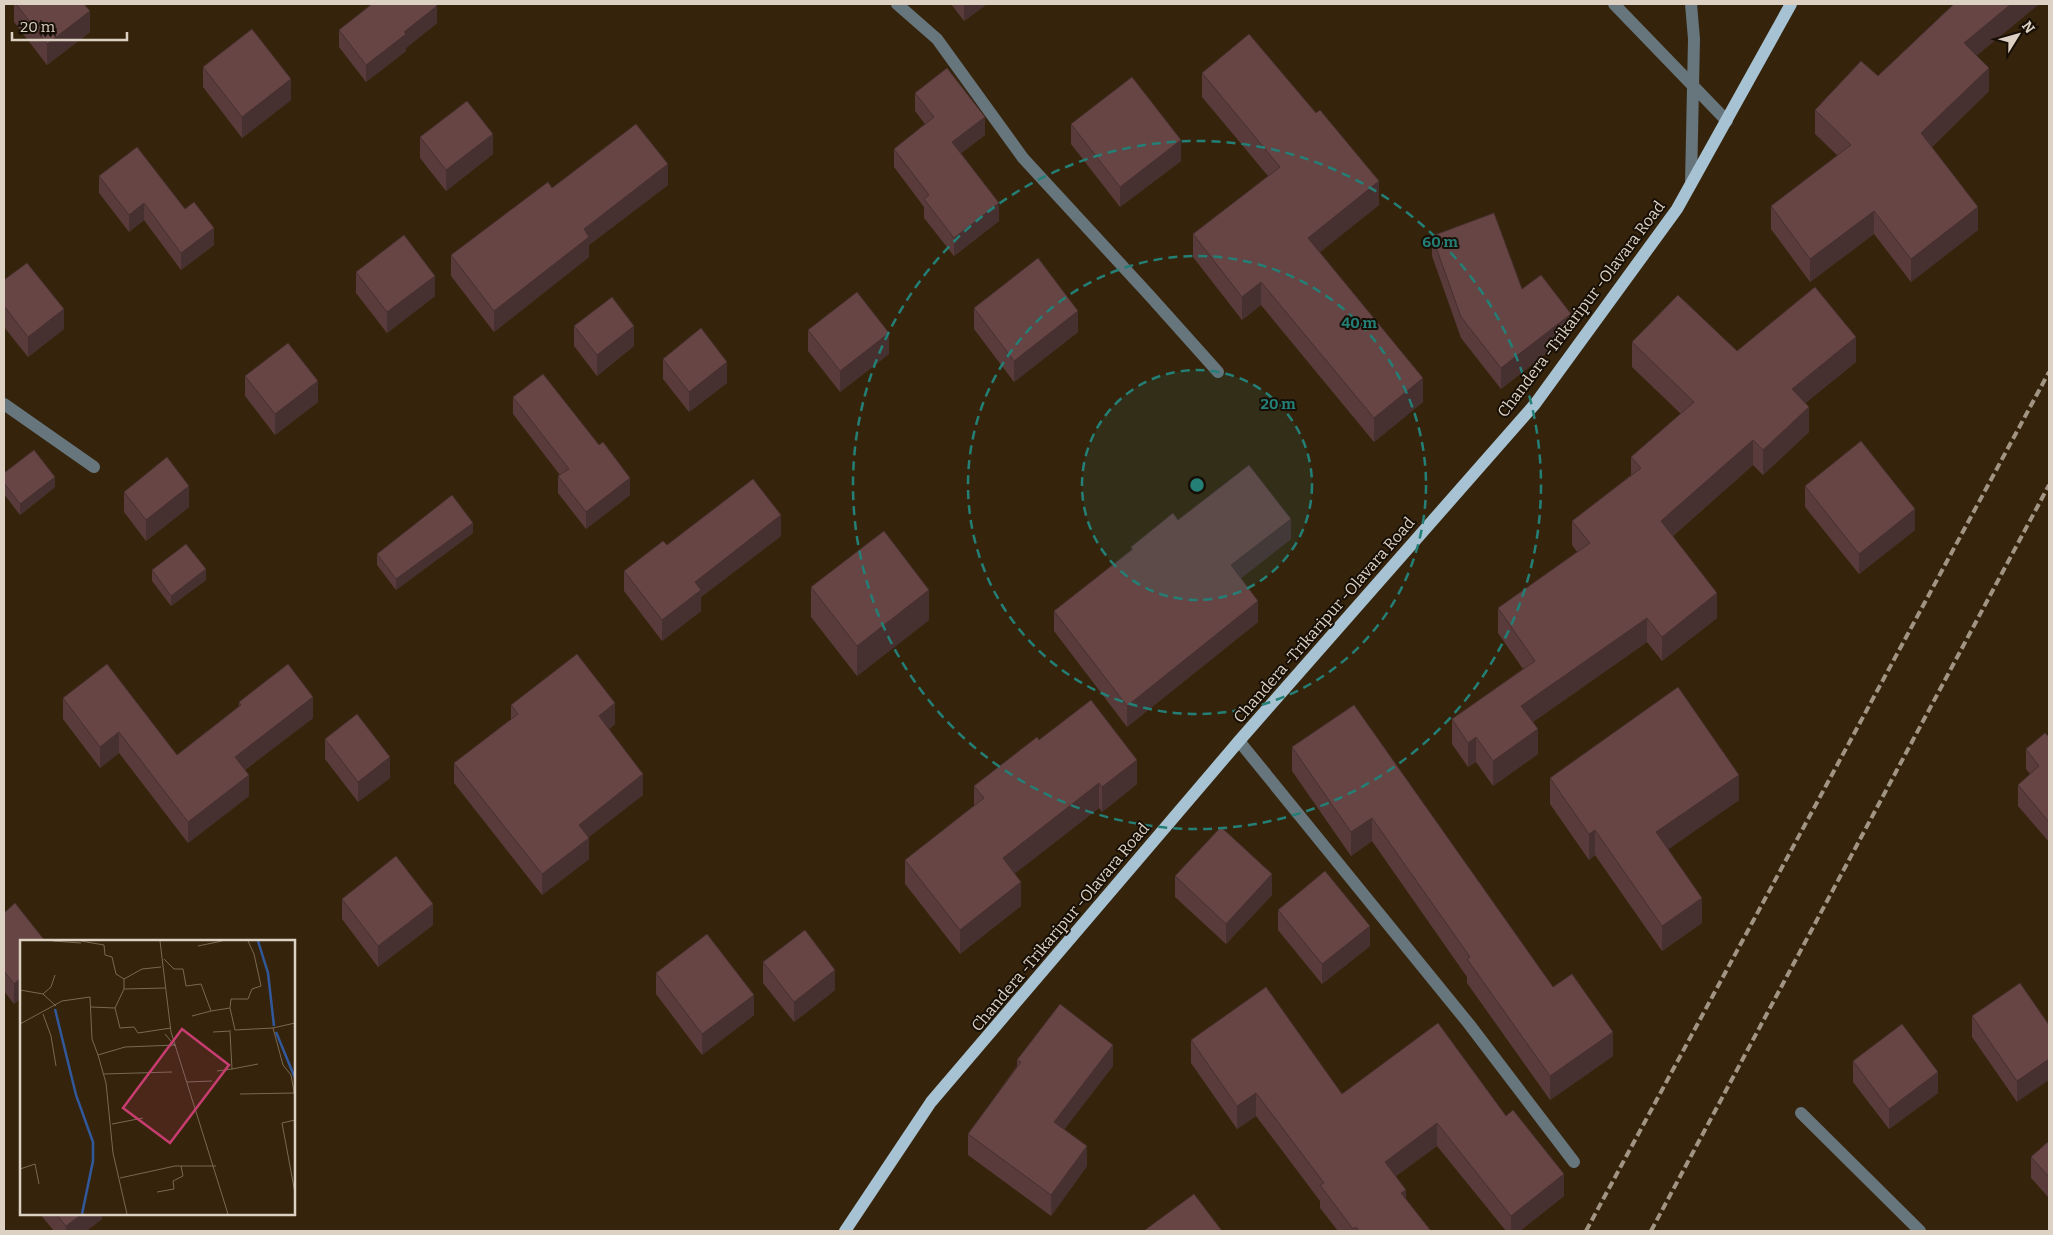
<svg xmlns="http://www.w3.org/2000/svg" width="2053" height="1235" viewBox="0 0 2053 1235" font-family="Bitter,serif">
<rect width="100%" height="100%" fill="#35240b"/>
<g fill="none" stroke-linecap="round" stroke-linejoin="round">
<!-- minor -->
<g stroke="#67757d" stroke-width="12">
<path d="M897 4 937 39 1023 158 1150 296 1218 372"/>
<path d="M1614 4 1727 121"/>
<path d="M1691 184 1694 39 1691 4"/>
<path d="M4 404 94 467"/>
<path d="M1239 741 1469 1024 1574 1162"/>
<path d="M1801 1113 1920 1231"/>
</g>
<!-- major -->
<path stroke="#a6c2d3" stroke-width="12" d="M845 1231 931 1102 1239 741 1535 404 1677 209 1791 4"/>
<!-- rail -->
<g stroke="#a29483" stroke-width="4" stroke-dasharray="8 4" stroke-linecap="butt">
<path d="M1586 1231 2049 372"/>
<path d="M1651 1231 2049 485"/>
</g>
</g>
<!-- wall -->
<g fill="#583b3a">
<path d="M14 4H84L90 32 47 65 14 22Z"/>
<path d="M951 4H987L964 21Z"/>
<path d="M1954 4H2039L1977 55 1989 91 1932 147 1978 230 1911 282 1874 234 1810 282 1771 229V206L1838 156 1815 134V110L1878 76Z"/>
<path d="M437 23 406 48V51L366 82 339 47V30Z"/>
<path d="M203 67 291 100 242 138 203 87Z"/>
<path d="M1202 73 1379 205 1319 252 1423 402 1374 442 1261 305 1242 320 1193 257V234L1268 176 1202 97Z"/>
<path d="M915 93 985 135 961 153 999 221 954 256 924 218V207L894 167V149L925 124 915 111Z"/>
<path d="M1071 124 1181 161 1120 207 1071 144Z"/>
<path d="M420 137 493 154 446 191 420 158Z"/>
<path d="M99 176 185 209 214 245 181 270 144 220 129 232 99 193Z"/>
<path d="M668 185 589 245V257L494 332 451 276V255L552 188Z"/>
<path d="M1432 236 1571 334 1501 389 1461 338 1432 256Z"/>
<path d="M356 272 435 296 387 333 356 293Z"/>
<path d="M4 280 64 329 28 357 4 327Z"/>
<path d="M974 308 1078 332 1014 382 974 329Z"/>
<path d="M574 326 634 346 597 376 574 346Z"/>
<path d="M808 330 889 354 840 392 808 351Z"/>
<path d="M1632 342 1856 362 1805 403 1809 432 1763 475 1753 465 1673 536 1717 618 1662 661 1647 642 1533 722 1538 754 1493 786 1476 762 1468 767 1452 744V719L1523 669 1498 633V608L1577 552 1572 545V521L1631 475V457L1681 414 1632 367Z"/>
<path d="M663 359 727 383 689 412 663 379Z"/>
<path d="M245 376 318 402 275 435 245 396Z"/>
<path d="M513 397 630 495 586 529 558 493V476L560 475 513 414Z"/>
<path d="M4 473 55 487 20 515 4 494Z"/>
<path d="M1805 486 1915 530 1859 574 1805 507Z"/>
<path d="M124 492 189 507 146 541 124 512Z"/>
<path d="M1178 520 1291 539 1241 578 1258 622 1127 727 1054 631V611L1131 550V547Z"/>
<path d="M473 533 396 590 377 565V554Z"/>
<path d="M781 536 701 597V611L662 641 624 591V571L667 545Z"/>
<path d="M152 570 206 580 171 606 152 581Z"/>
<path d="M811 587 929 620 857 676 811 617Z"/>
<path d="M63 698 177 755 239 706V702L313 718 245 770 249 796 188 843 119 753 100 768 63 719Z"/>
<path d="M511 705 615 724 609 729 643 795 588 837 589 859 542 895 454 783V763L511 719Z"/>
<path d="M1354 705 1553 987 1613 1056 1550 1100 1467 983V977L1372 841 1351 856 1292 771V747Z"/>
<path d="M2049 737V842L2018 806V785L2030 774 2026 769V749Z"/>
<path d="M325 739 390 778 358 802 325 759Z"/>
<path d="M1039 740 1137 784 1102 812 1099 808 1015 873 1021 906 960 954 905 884V860L974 806V786Z"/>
<path d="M1550 778 1739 800 1668 849 1702 923 1662 951 1595 855 1589 860 1550 804Z"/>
<path d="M1175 876 1272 895 1226 944 1175 897Z"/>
<path d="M342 899 433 925 378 967 342 919Z"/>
<path d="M1278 910 1370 946 1322 984 1278 930Z"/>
<path d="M4 913 21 941V998L14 1004 4 991Z"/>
<path d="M763 962 835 990 794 1022 763 983Z"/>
<path d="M656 973 754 1015 702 1055 656 994Z"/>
<path d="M2020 983 2017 1102 1972 1037V1016Z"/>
<path d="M1438 1023 1564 1196 1520 1231H1506L1437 1146 1396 1176 1406 1199 1431 1231H1338L1320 1208V1201L1256 1116 1237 1129 1191 1063V1040L1342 1094Z"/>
<path d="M1017 1060 1113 1066 1064 1129 1087 1166 1051 1216 968 1155V1134L1017 1066Z"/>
<path d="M1853 1061 1938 1093 1889 1129 1853 1082Z"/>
<path d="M2049 1141V1198L2031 1178V1157Z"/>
<path d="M40 1214H102V1219L86 1231H54Z"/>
</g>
<!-- shaded-wall -->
<g fill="#473030">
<path d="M964 4H987L964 21Z"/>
<path d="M2011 4H2039L1964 66V43Z"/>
<path d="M437 6V23L406 48V51L366 82V65L404 32Z"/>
<path d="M90 11V32L47 65V44Z"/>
<path d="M1989 68V91L1921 157V133Z"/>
<path d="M291 79V100L242 138V117Z"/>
<path d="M985 117V135L952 160V142Z"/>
<path d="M493 134V154L446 191V170Z"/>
<path d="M1181 140V161L1120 207V187Z"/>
<path d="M668 164V185L589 245V257L494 332V311L584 229Z"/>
<path d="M1379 181V205L1308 262V238Z"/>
<path d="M144 203V220L129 232V215Z"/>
<path d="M999 203V221L954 256V238Z"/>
<path d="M1978 207V230L1911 282V259Z"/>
<path d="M1874 211V234L1810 282V259Z"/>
<path d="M214 228V245L181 270V253Z"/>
<path d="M435 276V296L387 333V312Z"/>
<path d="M1261 282V305L1242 320V297Z"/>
<path d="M64 309V329L28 357V337Z"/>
<path d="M1078 311V332L1014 382V361Z"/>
<path d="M1571 314V334L1501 389V368Z"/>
<path d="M634 326V346L597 376V355Z"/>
<path d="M889 333V354L840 392V371Z"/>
<path d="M1856 337V362L1792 414V389Z"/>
<path d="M727 362V383L689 412V392Z"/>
<path d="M1423 378V402L1374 442V418Z"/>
<path d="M318 381V402L275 435V414Z"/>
<path d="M1809 407V432L1763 475V450Z"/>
<path d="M1753 440V465L1661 546V521Z"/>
<path d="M55 477V487L20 515V504Z"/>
<path d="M630 478V495L586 529V512Z"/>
<path d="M189 486V507L146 541V520Z"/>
<path d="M1915 509V530L1859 574V554Z"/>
<path d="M781 515V536L701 597V611L662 641V620L695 582Z"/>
<path d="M1291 519V539L1231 586V565Z"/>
<path d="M473 523V533L396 590V579Z"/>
<path d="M206 569V580L171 606V596Z"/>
<path d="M929 590V620L857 676V646Z"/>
<path d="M1717 593V618L1662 661V637Z"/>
<path d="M1258 601V622L1127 727V706Z"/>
<path d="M1647 618V642L1521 730V706Z"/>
<path d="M313 697V718L235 777V757Z"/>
<path d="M615 703V724L599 737V716Z"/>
<path d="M1538 729V754L1493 786V761Z"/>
<path d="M119 732V753L100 768V747Z"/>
<path d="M1476 737V762L1468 767V743Z"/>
<path d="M390 757V778L358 802V782Z"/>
<path d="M1137 760V784L1102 812V787Z"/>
<path d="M643 774V795L579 845V825Z"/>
<path d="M249 775V796L188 843V822Z"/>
<path d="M1739 775V800L1656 858V832Z"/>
<path d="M1099 783V808L1003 883V858Z"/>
<path d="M1372 818V841L1351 856V832Z"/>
<path d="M1595 830V855L1589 860V834Z"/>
<path d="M589 838V859L542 895V874Z"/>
<path d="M1272 874V895L1226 944V924Z"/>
<path d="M1021 882V906L960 954V930Z"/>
<path d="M1702 898V923L1662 951V926Z"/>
<path d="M433 904V925L378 967V946Z"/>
<path d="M1370 926V946L1322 984V964Z"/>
<path d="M835 970V990L794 1022V1002Z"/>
<path d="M21 978V998L14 1004V984Z"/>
<path d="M754 995V1015L702 1055V1034Z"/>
<path d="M1613 1032V1056L1550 1100V1076Z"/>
<path d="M1113 1045V1066L1054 1143V1122Z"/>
<path d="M2049 1059V1080L2017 1102V1081Z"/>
<path d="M1938 1072V1093L1889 1129V1109Z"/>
<path d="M1256 1093V1116L1237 1129V1106Z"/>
<path d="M1437 1123V1146L1385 1184V1162Z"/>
<path d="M1087 1146V1166L1051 1216V1195Z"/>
<path d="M1564 1174V1196L1520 1231H1511V1216Z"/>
<path d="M1406 1190V1212L1401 1193Z"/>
<path d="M82 1214H102V1219L86 1231H66V1226Z"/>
</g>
<!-- building -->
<g fill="#664544" stroke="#473030">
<path d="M16 4H84L90 11 47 44Z"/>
<path d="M372 4H435L437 6 404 32 406 34 366 65 339 30Z"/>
<path d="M1954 4H2011L1964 43 1989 68 1921 133 1978 207 1911 259 1874 211 1810 259 1771 206 1851 145 1815 110 1861 61 1878 76Z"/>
<path d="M252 29 291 79 242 117 203 67Z"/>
<path d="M1249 34 1316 113 1320 110 1379 181 1308 238 1423 378 1374 418 1261 282 1242 297 1193 234 1280 167 1202 73Z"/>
<path d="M947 68 985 117 952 142 999 203 954 238 924 199 929 195 894 149 934 117 915 93Z"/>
<path d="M1132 77 1181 140 1120 187 1071 124Z"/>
<path d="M467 101 493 134 446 170 420 137Z"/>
<path d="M636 124 668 164 584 229 589 237 494 311 451 255 548 182 552 188Z"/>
<path d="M137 147 185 209 194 202 214 228 181 253 144 203 129 215 99 176Z"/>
<path d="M1494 213 1522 289 1541 275 1571 314 1501 368 1461 317 1432 236Z"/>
<path d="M404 235 435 276 387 312 356 272Z"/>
<path d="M1038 258 1078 311 1014 361 974 308Z"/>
<path d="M27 263 64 309 28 337 4 306V280Z"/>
<path d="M1815 287 1856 337 1792 389 1809 407 1763 450 1753 440 1661 521 1717 593 1662 637 1647 618 1521 706 1538 729 1493 761 1476 737 1468 743 1452 719 1535 661 1498 608 1590 543 1572 521 1641 468 1631 457 1694 402 1632 342 1678 295 1737 351Z"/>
<path d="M857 292 889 333 840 371 808 330Z"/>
<path d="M612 297 634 326 597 355 574 326Z"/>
<path d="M701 328 727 362 689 392 663 359Z"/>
<path d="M288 343 318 381 275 414 245 376Z"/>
<path d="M543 374 599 445 603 442 630 478 586 512 558 476 569 469 513 397Z"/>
<path d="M1861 441 1915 509 1859 554 1805 486Z"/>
<path d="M34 450 55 477 20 504 4 483V473Z"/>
<path d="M167 457 189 486 146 520 124 492Z"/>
<path d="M1249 465 1291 519 1231 565 1258 601 1127 706 1054 611 1133 549 1131 547 1173 513 1178 520Z"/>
<path d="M753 479 781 515 695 582 701 590 662 620 624 571 663 541 667 545Z"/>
<path d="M452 495 473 523 396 579 377 554Z"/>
<path d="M884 531 929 590 857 646 811 587Z"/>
<path d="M186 544 206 569 171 596 152 570Z"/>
<path d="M577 654 615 703 599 716 643 774 579 825 589 838 542 874 454 763 518 714 511 705Z"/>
<path d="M107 664 177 755 241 705 239 702 288 664 313 697 235 757 249 775 188 822 119 732 100 747 63 698Z"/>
<path d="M1678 687 1739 775 1656 832 1702 898 1662 926 1595 830 1589 834 1550 778Z"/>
<path d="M1091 700 1137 760 1102 787 1099 783 1003 858 1021 882 960 930 905 860 984 798 974 786 1037 737 1039 740Z"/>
<path d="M1354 705 1553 987 1572 974 1613 1032 1550 1076 1467 959 1470 957 1372 818 1351 832 1292 747Z"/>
<path d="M357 714 390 757 358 782 325 739Z"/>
<path d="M2045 733 2049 737V822L2018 785 2039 766 2026 749Z"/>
<path d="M1221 827 1272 874 1226 924 1175 876Z"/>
<path d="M396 856 433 904 378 946 342 899Z"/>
<path d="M1325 871 1370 926 1322 964 1278 910Z"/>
<path d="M15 903 45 941H21V978L14 984 4 971V913Z"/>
<path d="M805 930 835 970 794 1002 763 962Z"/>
<path d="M707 934 754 995 702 1034 656 973Z"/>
<path d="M2020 983 2049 1025V1059L2017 1081 1972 1016Z"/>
<path d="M1266 987 1342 1094 1438 1023 1506 1116 1513 1110 1564 1174 1511 1216 1437 1123 1385 1162 1406 1190 1401 1193 1431 1231H1359L1356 1227 1353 1229 1320 1185 1324 1183 1256 1093 1237 1106 1191 1040Z"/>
<path d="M1060 1004 1113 1045 1054 1122 1087 1146 1051 1195 968 1134 1021 1062 1017 1060Z"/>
<path d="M1902 1024 1938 1072 1889 1109 1853 1061Z"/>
<path d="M2049 1141V1177L2031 1157Z"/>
<path d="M1194 1194 1222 1231H1146L1145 1230Z"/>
<path d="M56 1214H82L66 1226Z"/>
</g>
<!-- distance rings -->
<circle cx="1197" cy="485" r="115" fill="#247f76" fill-opacity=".12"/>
<g fill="none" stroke="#247f76" stroke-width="2.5" stroke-dasharray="9 6">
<circle cx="1197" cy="485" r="115"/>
<circle cx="1197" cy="485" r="229"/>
<circle cx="1197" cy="485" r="344"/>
</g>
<g text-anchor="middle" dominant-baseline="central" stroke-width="4" stroke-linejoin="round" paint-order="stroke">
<!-- street labels -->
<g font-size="16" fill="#dcd1c3" stroke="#170f06">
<text transform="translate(1581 309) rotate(-53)">Chandera -Trikaripur -Olavara Road</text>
<text transform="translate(1324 620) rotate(-49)">Chandera -Trikaripur -Olavara Road</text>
<text transform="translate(1060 927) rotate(-50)">Chandera -Trikaripur -Olavara Road</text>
</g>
</g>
<!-- overview -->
<g transform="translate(20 940)">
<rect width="275" height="275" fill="#35240b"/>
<path fill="none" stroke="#32589c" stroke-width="2.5" d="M238 1 248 33 254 86M35 69 56 155 73 202V221L62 274M256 92 275 138"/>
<path fill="none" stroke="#786955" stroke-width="1" d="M33 1 61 3M61 1 84 5 85 15 92 17 96 34 104 39V49L95 68 71 67M140 1 151 92 208 274M178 6 202 1M144 19 154 29H163L166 46 181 44 191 71 210 68 215 90 253 88 263 125 271 135 275 157M104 39 122 29 141 27M104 49 145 48M0 50 23 54 36 66M23 54 31 47 35 35M95 68 100 88 114 87 118 93 151 88M210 68 211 59H228L232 49 241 46 234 14 228 1M23 74 31 96 36 126M172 76 191 71M0 84 42 61 70 57 72 99 78 115M253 88 275 83M193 92 211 91M145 94 155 106M212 129 238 124M197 131 212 129 210 92M83 134 152 132M167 142 192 141M220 154 274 153M275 180 262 183 275 253M92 184 123 178M0 229 15 224 19 244M100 238 155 226H196M137 252 154 249 153 241 163 236 161 226M107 274 93 213 86 143 78 115 105 107 156 105"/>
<path fill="#c73d70" fill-opacity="0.15" stroke="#c73d70" stroke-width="2.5" d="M162 89 209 125 150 203 103 168Z"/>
<rect width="275" height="275" fill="none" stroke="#dcd1c3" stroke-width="2.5"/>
</g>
<circle cx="1197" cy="485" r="8" fill="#247f76" stroke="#170f06" stroke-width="2.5"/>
<g font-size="15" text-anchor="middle" font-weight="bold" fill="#247f76" stroke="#170f06" stroke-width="4" stroke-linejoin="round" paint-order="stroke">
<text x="1440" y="247">60 m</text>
<text x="1359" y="328">40 m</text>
<text x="1278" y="409">20 m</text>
</g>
<!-- border -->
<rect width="2053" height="1235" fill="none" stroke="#dcd1c3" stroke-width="10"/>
<!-- north arrow -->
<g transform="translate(2018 35) rotate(53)" stroke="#170f06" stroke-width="4" paint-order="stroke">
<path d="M0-4L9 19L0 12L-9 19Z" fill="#dcd1c3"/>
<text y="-8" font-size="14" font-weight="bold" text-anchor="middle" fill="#dcd1c3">N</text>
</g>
<!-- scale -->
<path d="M12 32v8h115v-8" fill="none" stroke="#dcd1c3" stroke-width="2.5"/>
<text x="20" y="32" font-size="15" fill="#dcd1c3" stroke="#170f06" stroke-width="4" paint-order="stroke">20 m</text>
</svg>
